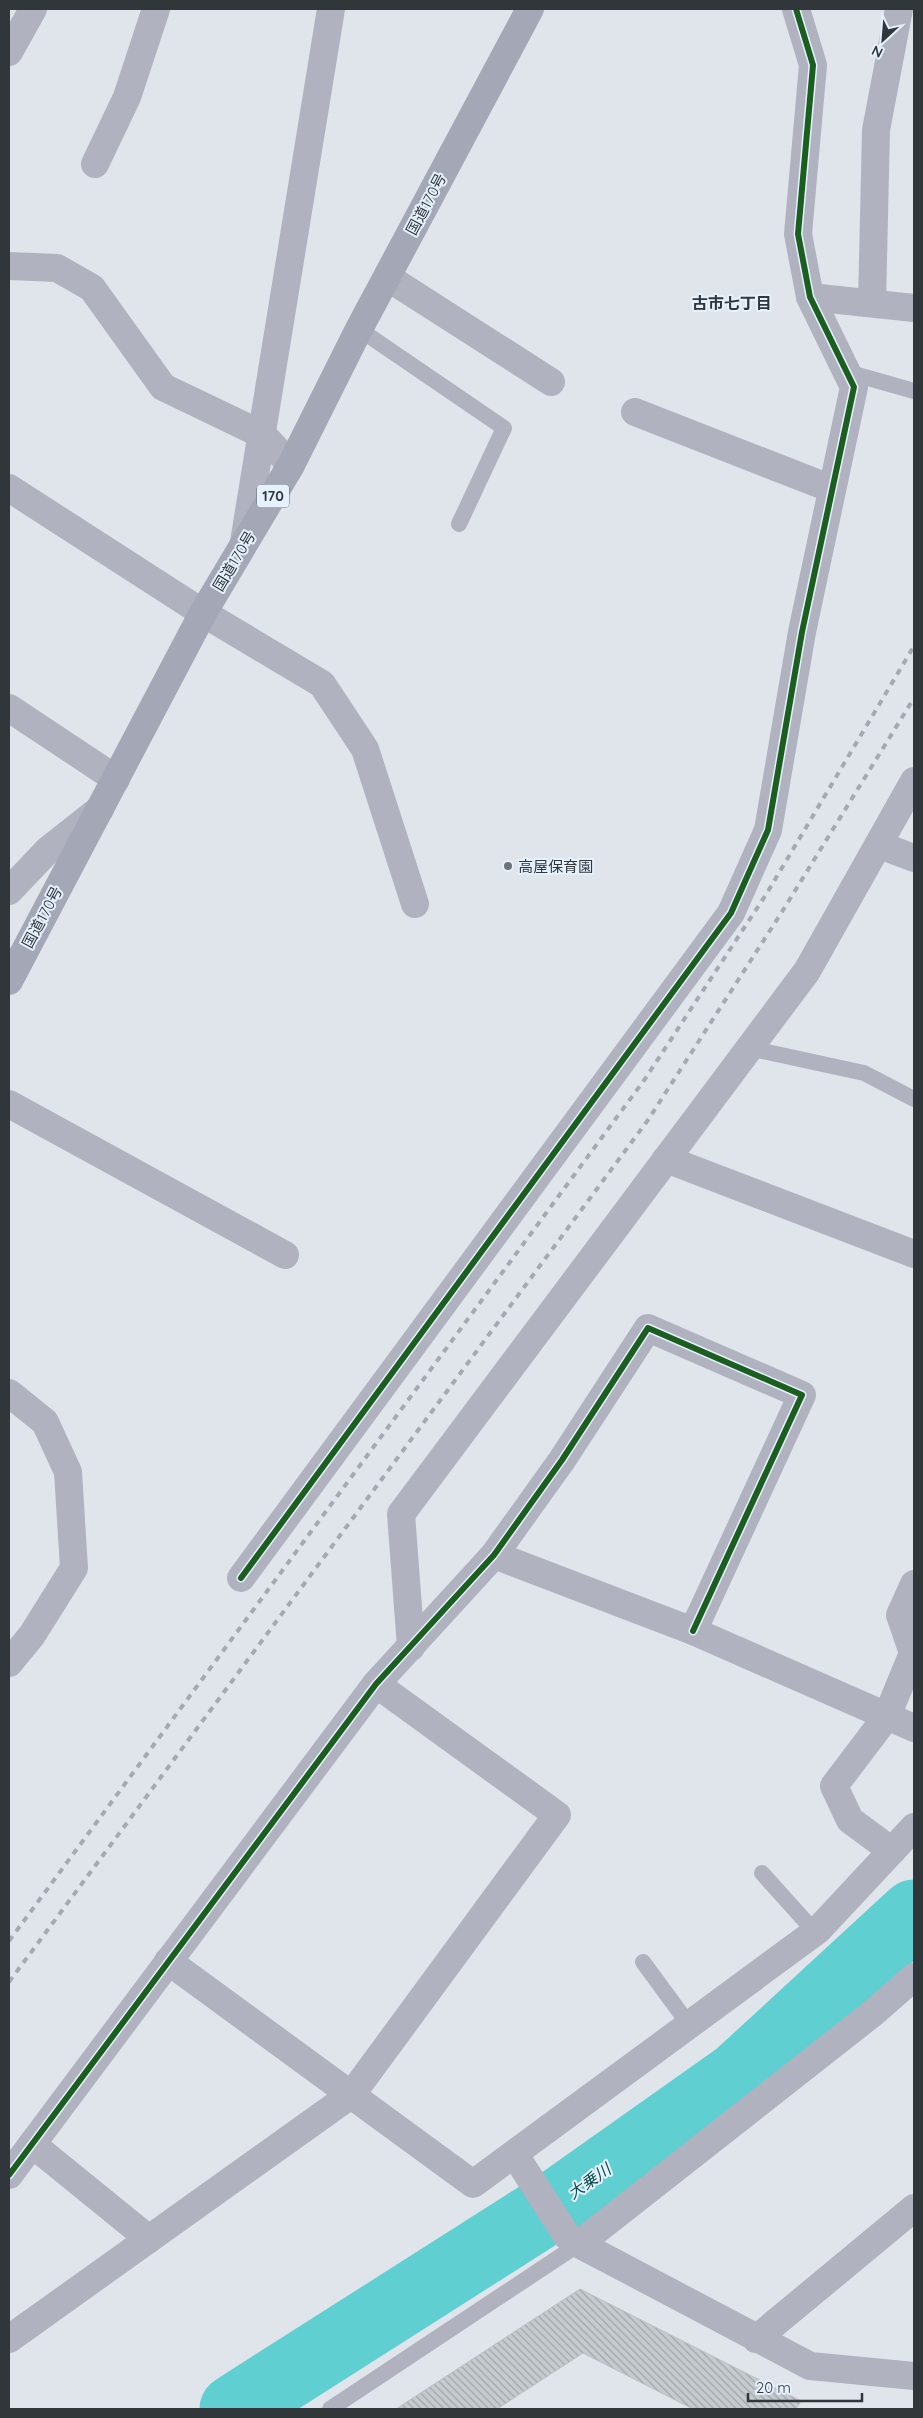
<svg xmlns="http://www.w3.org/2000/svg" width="923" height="2418" viewBox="0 0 923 2418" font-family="Quicksand,'Noto Sans JP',sans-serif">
<defs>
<pattern id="building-back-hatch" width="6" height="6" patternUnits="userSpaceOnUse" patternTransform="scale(1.25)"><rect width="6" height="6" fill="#c6cbd0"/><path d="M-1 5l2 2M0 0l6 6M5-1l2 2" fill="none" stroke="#a1a6aa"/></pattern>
</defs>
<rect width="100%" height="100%" fill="#dfe5eb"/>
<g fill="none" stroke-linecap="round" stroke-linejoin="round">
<!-- river -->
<path stroke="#5fcfd2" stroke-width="69" d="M234 2409 567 2197 738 2076 914 1914"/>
</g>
<!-- building -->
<path fill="url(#building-back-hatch)" stroke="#b9bfc3" d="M580 2289 801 2401 796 2409H693L583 2353 497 2409H396Z"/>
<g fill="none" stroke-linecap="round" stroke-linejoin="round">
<!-- lane -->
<g stroke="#b0b3bf" stroke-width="16">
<path d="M359 329 504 428 459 524"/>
<path d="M847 372 914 391"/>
<path d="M749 1048 864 1073 914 1099"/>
<path d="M762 1873 815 1932"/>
<path d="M643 1962 690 2026"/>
<path d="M330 2409 579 2244"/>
</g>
<!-- street -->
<g stroke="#b0b3bf" stroke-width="28">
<path d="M9 52 33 9"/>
<path d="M95 164 127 97 156 9"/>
<path d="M9 266 57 268 92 288 163 387 263 435 291 465"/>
<path d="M387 277 551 382"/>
<path d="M810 297 914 308"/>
<path d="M872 303 876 130 899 9"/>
<path d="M635 412 832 489"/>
<path d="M9 488 203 613 322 684 365 749 415 904"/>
<path d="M244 542 331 9"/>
<path d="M9 708 116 779"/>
<path d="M879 845 914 858"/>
<path d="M9 891 48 850 100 809"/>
<path d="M9 1104 285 1255"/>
<path d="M666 1159 914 1254"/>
<path d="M9 1393 45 1422 68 1472 74 1568 32 1635 9 1663"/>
<path d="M494 1555 693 1631 914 1728"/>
<path d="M241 1578 731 913 768 830 802 632 854 387 810 297 798 234 813 65 796 9"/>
<path d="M411 1647 401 1514 807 971 914 781"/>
<path d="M892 1851 850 1820 834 1786 887 1716 913 1653 900 1615 914 1584"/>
<path d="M168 1961 473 2184 818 1930 914 1827"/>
<path d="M32 2144 149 2239"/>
<path d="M515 2155 567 2236 579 2244 873 2013 914 1977"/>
<path d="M9 2175 376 1684 494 1555 562 1460 648 1328 802 1395 693 1631"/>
<path d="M579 2244 810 2366 914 2376"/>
<path d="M9 2339 352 2094 557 1815 376 1684"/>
<path d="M756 2339 914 2208"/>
</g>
<!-- highway -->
<path stroke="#a4a8b6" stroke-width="28" d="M9 981 203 613 291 465 359 329 530 9"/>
<!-- rail -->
<g stroke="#a5a9b1" stroke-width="4" stroke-dasharray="6 6" stroke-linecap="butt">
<path d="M9 1941 645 1079 767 893 914 646"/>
<path d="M9 1982 648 1120 780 915 914 698"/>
</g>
<!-- cycleway casing -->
<g stroke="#e6f1fe" stroke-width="9">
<g id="cycleway">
<path d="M241 1578 731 913 768 830 802 632 854 387 810 297 798 234 813 65 796 9"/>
<path d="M9 2175 376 1684 494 1555 562 1460 648 1328 802 1395 693 1631"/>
</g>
</g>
<!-- cycleway -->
<use href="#cycleway" stroke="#1b5e20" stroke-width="6"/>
</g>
<!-- markers -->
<circle fill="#6e7379" stroke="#e6f1fe" stroke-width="2" cx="508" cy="866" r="5"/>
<g text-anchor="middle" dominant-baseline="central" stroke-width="4" stroke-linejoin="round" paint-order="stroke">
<!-- shield labels -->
<rect fill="#e6f1fe" stroke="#676e76" stroke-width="1" x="257" y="484.5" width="32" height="23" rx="4"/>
<g font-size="14" font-weight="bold" fill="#31363b">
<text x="273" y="496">170</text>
</g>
<!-- street labels -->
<g font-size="15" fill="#31363b" stroke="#e6f1fe">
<text transform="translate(426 204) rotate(-62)">国道170号</text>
<text transform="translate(234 561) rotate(-59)">国道170号</text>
<text transform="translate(42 917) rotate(-62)">国道170号</text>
</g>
<!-- poi labels -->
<g font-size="15" fill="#31363b" stroke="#e6f1fe" text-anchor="start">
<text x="518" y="866">高屋保育園</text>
</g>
<!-- neighbourhood labels -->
<g font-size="16" font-weight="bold" fill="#31363b" stroke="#e6f1fe">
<text x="732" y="303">古市七丁目</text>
</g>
<!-- water labels -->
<g font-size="16" font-style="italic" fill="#0b4c4c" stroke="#e6f1fe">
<text transform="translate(589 2181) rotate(-35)">大乗川</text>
</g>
</g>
<!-- border -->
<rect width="923" height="2418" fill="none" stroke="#31363b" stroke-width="20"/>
<!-- north arrow -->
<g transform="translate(883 40) rotate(206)" stroke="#e6f1fe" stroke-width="4" paint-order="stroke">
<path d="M0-4L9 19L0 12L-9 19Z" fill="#31363b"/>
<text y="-8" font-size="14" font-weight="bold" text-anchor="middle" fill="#31363b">N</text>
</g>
<!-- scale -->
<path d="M748 2393v8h114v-8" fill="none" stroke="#31363b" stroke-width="2.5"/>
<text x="756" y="2393" font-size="15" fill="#31363b" stroke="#e6f1fe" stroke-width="4" paint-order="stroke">20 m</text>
</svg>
